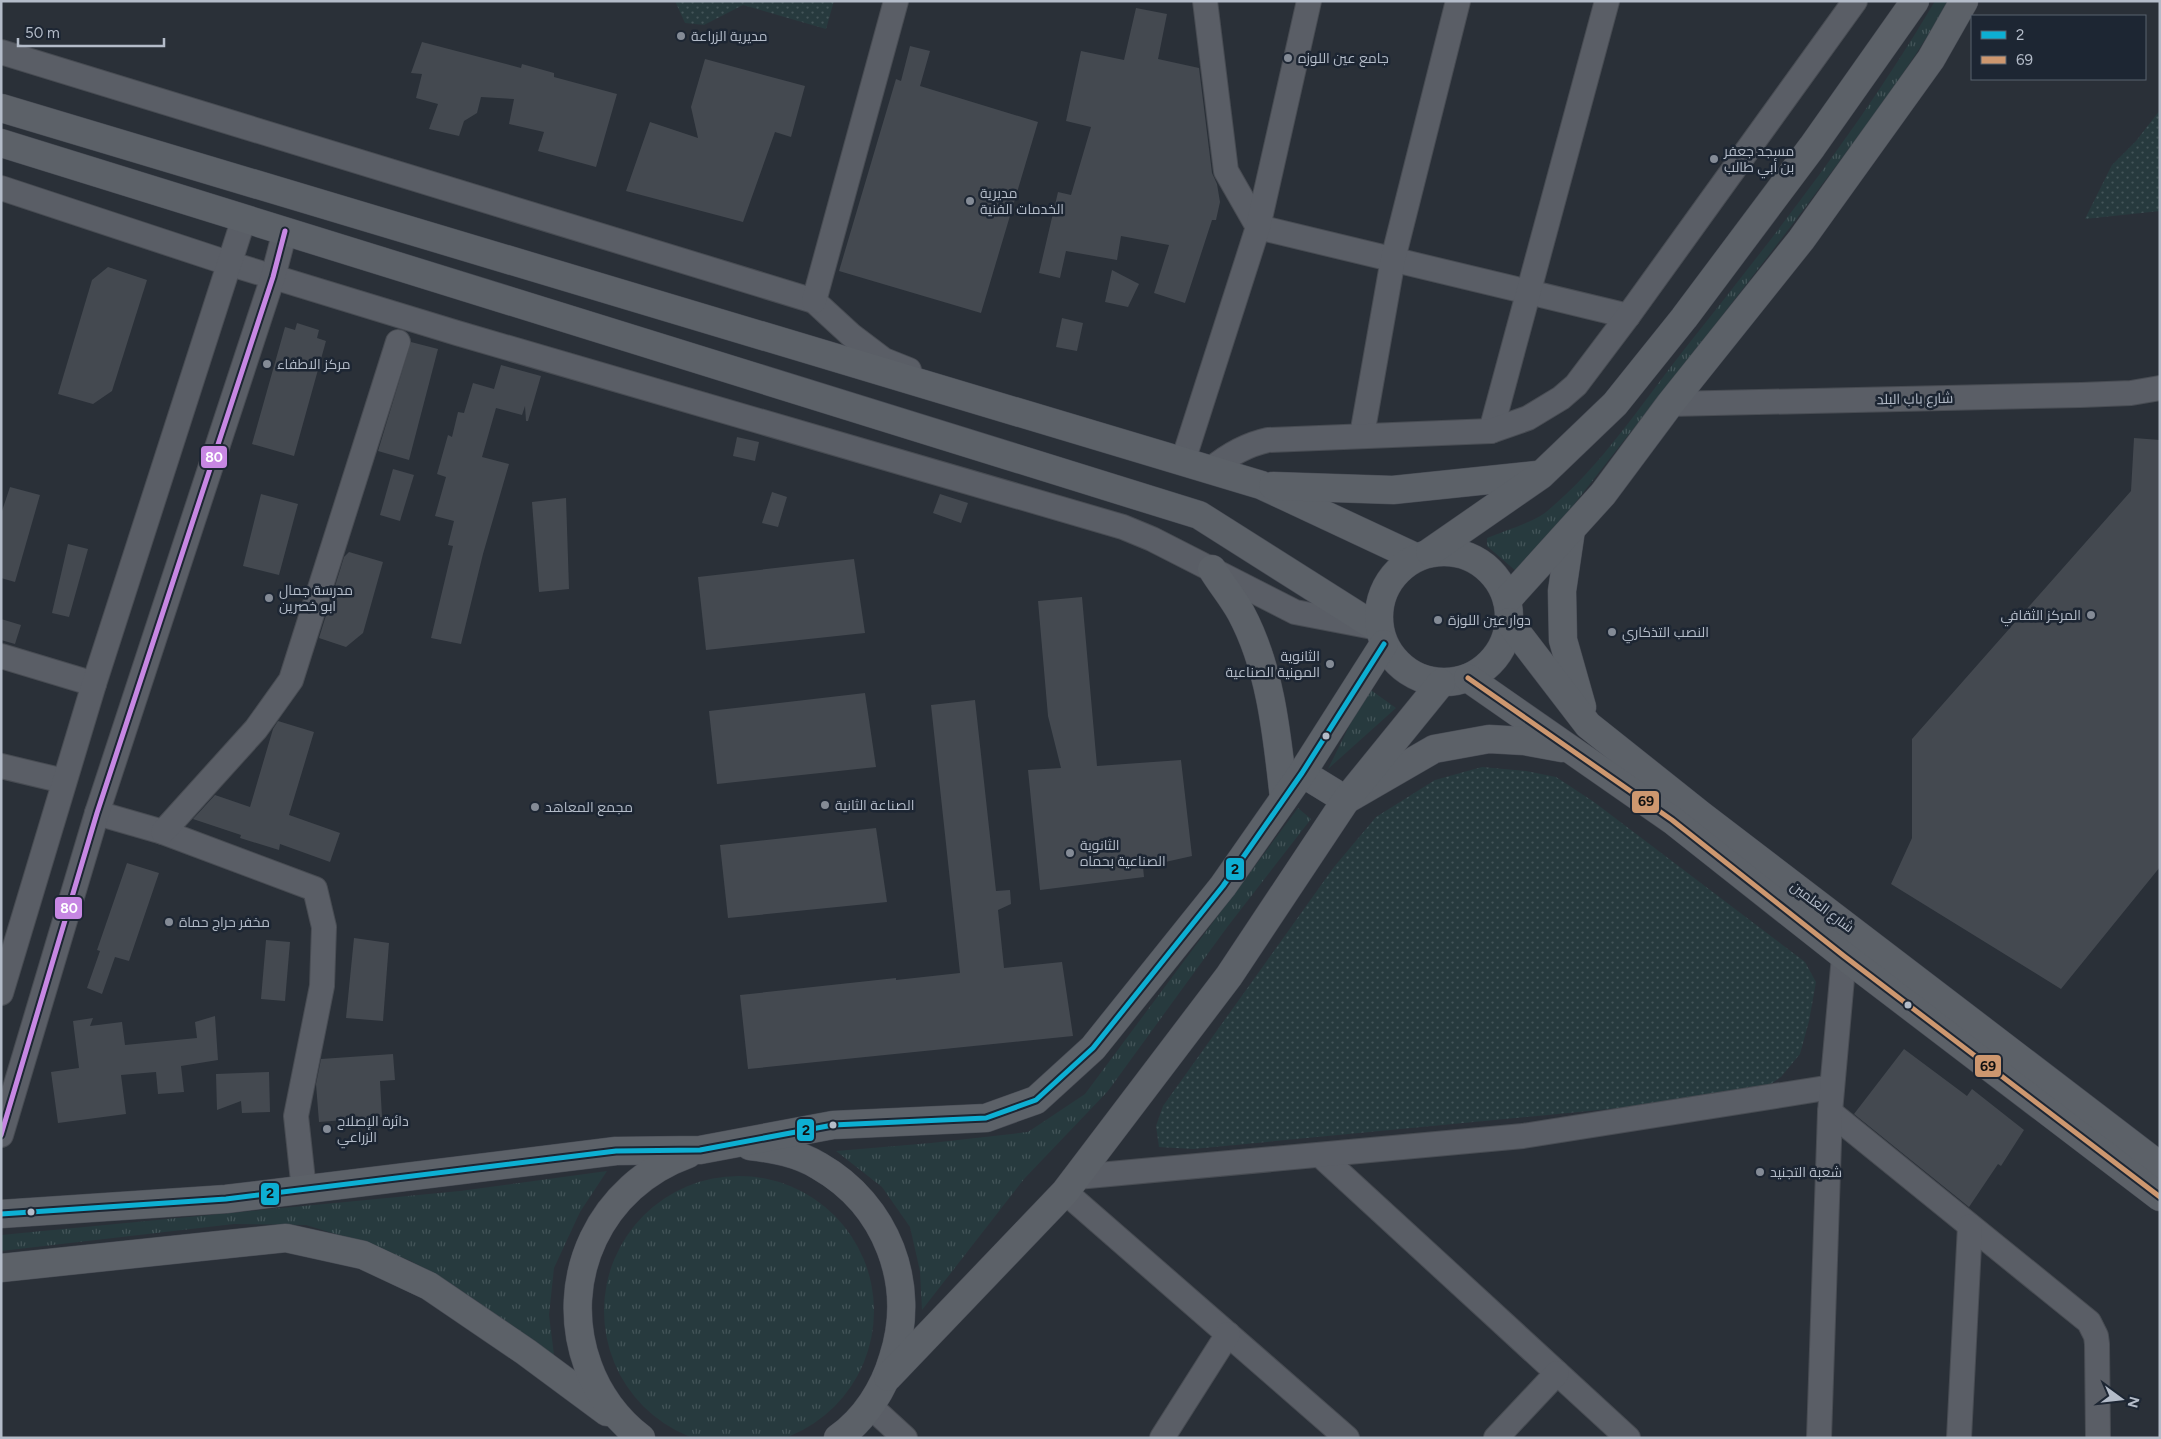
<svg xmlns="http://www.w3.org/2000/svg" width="2161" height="1439" viewBox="0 0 2161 1439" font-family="Figtree,Cairo,sans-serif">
<defs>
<pattern id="grass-tufts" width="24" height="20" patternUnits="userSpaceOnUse" patternTransform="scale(1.25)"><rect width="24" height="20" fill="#273a3e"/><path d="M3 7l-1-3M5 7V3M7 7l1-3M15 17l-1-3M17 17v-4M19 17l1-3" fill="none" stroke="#445559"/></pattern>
<pattern id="park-dots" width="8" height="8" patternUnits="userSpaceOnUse" patternTransform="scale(1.25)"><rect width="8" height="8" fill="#273a3e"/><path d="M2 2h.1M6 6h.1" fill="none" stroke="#445559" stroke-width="1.8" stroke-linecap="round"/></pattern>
</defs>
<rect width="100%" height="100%" fill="#2a3038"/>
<!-- grass -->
<g fill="url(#grass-tufts)">
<path d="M1935 1H1948C1909 71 1858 136 1810 201 1716 326 1617 447 1522 572H1517L1487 546V538C1503 531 1534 522 1546 512 1600 468 1640 406 1683 351 1772 239 1862 125 1935 1Z"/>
<path d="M1368 688 1396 708 1328 769Z"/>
<path d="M1298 808 1311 819 1228 926 1108 1091 1024 1179 922 1310 920 1271 910 1227 882 1187 836 1151 931 1143 1028 1132 1085 1094Z"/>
<path d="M607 1171 580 1212 554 1268 549 1315 555 1363 477 1301 411 1261 355 1240 306 1225 234 1224 1 1251V1235L460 1191Z"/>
<circle cx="739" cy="1311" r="135"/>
</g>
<!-- park -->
<g fill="url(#park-dots)">
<path d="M675 1H834L826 29 743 5 704 25 685 23Z"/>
<path d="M2160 110V211L2085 219 2112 165 2136 141Z"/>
<path d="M1482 767 1526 771 1556 777 1594 802 1805 962 1816 982 1809 1021 1800 1054 1781 1077 1754 1095 1193 1149 1159 1147 1156 1126 1163 1106 1334 867 1376 817 1435 780Z"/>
</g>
<!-- building -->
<g fill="#444950">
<path d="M1136 8 1167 14 1158 59 1199 68 1212 173 1217 184 1220 202 1216 220H1212L1185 303 1154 293 1169 245 1121 236 1117 260 1066 251 1060 278 1039 273 1058 192 1071 195 1091 127 1066 121 1081 51 1124 60Z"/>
<path d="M422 42 521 68 522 64 554 73V77L617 94 596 167 538 151 544 132 509 124 514 99 481 97 477 113 464 121 459 136 429 129 438 104 416 98 422 74 411 73Z"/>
<path d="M910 46 930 51 920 86 1038 122 981 313 839 271 896 79 901 81Z"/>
<path d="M705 59 805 86 791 137 775 132 743 222 626 191 650 122 698 138 691 107Z"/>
<path d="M108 267 147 280 112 391 93 404 58 394 92 280Z"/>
<path d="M1112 270 1139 284 1128 307 1105 302Z"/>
<path d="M1062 318 1083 323 1077 351 1056 347Z"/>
<path d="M297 323 319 330 317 338 326 341 294 456 252 444 285 327 295 330Z"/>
<path d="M411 342 438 349 409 460 378 451Z"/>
<path d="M501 365 541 376 528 421H526L525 406 522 415 496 408 482 457 509 464 483 554 461 644 431 638 453 546 448 545 454 521 435 516 446 477 437 474 448 435 452 437 458 412 464 413 473 383 494 389Z"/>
<path d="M737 437 759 442 755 461 733 456Z"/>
<path d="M2134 438 2160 440V867L2061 989 1891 884 1912 838V739L2131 491Z"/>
<path d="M393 469 414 475 400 521 380 515Z"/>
<path d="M10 487 40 495 15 582 1 578V514Z"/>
<path d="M772 492 787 497 778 527 762 523Z"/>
<path d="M261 494 298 504 279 575 243 566Z"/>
<path d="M940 494 968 503 961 523 933 513Z"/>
<path d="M566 498 569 589 539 592 532 502Z"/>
<path d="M68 544 88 549 69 617 52 613Z"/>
<path d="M349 552 383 562 363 633 346 647 319 638 344 557Z"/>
<path d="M854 559 865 633 706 650 698 577Z"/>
<path d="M1082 597 1097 766 1181 760 1192 856 1143 867 1144 877 1040 890 1028 770 1061 768 1048 716 1038 601Z"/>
<path d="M1 619 21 625 15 644 1 640Z"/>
<path d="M865 693 876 767 717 784 709 711Z"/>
<path d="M975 700 996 891 1010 890 1011 904 998 910 1004 968 1062 962 1073 1036 748 1069 740 995 896 978V980L960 973 931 705Z"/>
<path d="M278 721 314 732 289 815 340 833 330 862 280 844 279 850 240 838 241 835 193 819 215 795 250 807 273 729Z"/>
<path d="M876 828 887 902 728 918 720 845Z"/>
<path d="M127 863 159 873 129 961 115 957 102 994 87 988 100 951 97 950Z"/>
<path d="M354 938 389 943 383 1021 346 1018Z"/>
<path d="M266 940 290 942 285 1001 261 999Z"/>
<path d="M215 1016 218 1060 181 1066 184 1092 158 1094 156 1072 121 1075 126 1114 58 1123 51 1072 79 1068 73 1021 93 1018 90 1026 122 1022 125 1045 197 1038 195 1022Z"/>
<path d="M1904 1049 1967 1096 1972 1089 2024 1130 2001 1166 1998 1164 1969 1207 1854 1114Z"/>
<path d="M393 1054 395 1080 380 1081 382 1117 319 1122 316 1084 321 1059Z"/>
<path d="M269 1072 270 1112 242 1113 241 1101 217 1110 216 1074Z"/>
</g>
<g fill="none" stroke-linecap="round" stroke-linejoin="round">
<!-- minor casing -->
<g stroke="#484c53" stroke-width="26">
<g id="minor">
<path d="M1205 1 1226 171 1258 227 1628 316"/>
<path d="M1 52 814 301 851 335 884 360 909 370"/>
<path d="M1 188 231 264 457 333 1123 527 1152 539 1295 612 1373 627"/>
<path d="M814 301 896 1"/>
<path d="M1670 404 2081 395 2131 393 2160 388"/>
<path d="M1491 431 1607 1"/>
<path d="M1362 435 1393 259 1458 1"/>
<path d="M1183 461 1258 227 1309 1"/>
<path d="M1210 470C1228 455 1245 445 1268 440L1491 431 1528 418 1561 398 1576 385 1628 316 1855 1"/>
<path d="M1 656 94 684"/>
<path d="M1 766 64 781"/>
<path d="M97 813 163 832 315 889 324 927 322 986 296 1116 304 1190"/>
<path d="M163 832 256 729 291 680 398 342"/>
<path d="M1 993 94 684 244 218"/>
<path d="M1830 1112 2089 1322 2096 1336 2097 1344 2098 1438"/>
<path d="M1 1135 97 813 273 277 285 231"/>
<path d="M1320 1155 1628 1438"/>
<path d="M1077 1177 1523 1136 1832 1087"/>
<path d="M1065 1192 1347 1438"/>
<path d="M870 1406 905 1438"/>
<path d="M1162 1438 1228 1334"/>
<path d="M1496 1438 1557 1373"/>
<path d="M1819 1438 1830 1112 1844 956"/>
<path d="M1959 1438 1970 1226"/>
</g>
</g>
<!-- major casing -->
<g stroke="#484c55" stroke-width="29">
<g id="major">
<path d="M1 108 1261 485 1415 557"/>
<path d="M1 143 1199 515 1379 629"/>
<path d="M1273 486 1393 490 1537 475"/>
<path d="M1571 530 1562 591 1563 640 1582 707"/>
<circle cx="1444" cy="617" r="65"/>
<path d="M1430 552 1541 475 1615 404 1684 318 1812 147 1915 1"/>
<path d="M1212 569C1221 584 1233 598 1241 613 1271 669 1277 736 1284 798"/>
<path d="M1507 600 1603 494 1670 404 1801 240 1931 59 1964 1"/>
<path d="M1509 622 1588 725 1701 815 2160 1166"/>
<path d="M1468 678 1672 820 1844 956 2160 1197"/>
<path d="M1302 773 1346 800 1434 749 1489 739 1524 741 1562 748"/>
<path d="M750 1146C774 1149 798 1153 819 1166 887 1205 917 1284 893 1358 884 1389 865 1419 838 1438"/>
<path d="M1 1214 226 1199 616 1151 700 1150 833 1125 986 1118 1036 1100 1093 1048 1223 886 1302 773 1384 644"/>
<path d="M1 1268 286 1238 363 1255 429 1286 526 1352 607 1412"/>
<path d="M888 1377 1065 1192 1229 976 1346 800 1441 683"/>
<path d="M641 1438C617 1420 598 1394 588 1366 556 1278 601 1185 688 1154"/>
</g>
</g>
<!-- minor -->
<use href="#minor" stroke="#5a5e66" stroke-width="24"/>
<!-- major -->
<use href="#major" stroke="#5c6168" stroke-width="28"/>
<!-- bus-1 casing -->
<g stroke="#1d2633" stroke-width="9">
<path id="bus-1" d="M1 1214 226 1199 616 1151 700 1150 833 1125 986 1118 1036 1100 1093 1048 1223 886 1302 773 1384 644"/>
</g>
<!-- bus-2 casing -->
<g stroke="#1d2633" stroke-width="9">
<path id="bus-2" d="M1468 678 1672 820 1844 956 2160 1197"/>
</g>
<!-- bus-3 casing -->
<g stroke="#1d2633" stroke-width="9">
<path id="bus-3" d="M1 1135 97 813 273 277 285 231"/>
</g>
<!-- bus-1 -->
<use href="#bus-1" stroke="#0dafd3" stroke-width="5"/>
<!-- bus-2 -->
<use href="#bus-2" stroke="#cd976f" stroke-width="5"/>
<!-- bus-3 -->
<use href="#bus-3" stroke="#c787e3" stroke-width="5"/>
</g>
<!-- markers -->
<g fill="#848b96" stroke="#1d2633" stroke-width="2">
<circle cx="681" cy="36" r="5"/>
<circle cx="1288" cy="58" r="5"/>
<circle cx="1714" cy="159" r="5"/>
<circle cx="970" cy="201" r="5"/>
<circle cx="267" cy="364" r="5"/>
<circle cx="269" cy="598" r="5"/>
<circle cx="2091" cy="615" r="5"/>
<circle cx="1438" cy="620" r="5"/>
<circle cx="1612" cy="632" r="5"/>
<circle cx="1330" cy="664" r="5"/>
<circle cx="825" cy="805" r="5"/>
<circle cx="535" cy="807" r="5"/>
<circle cx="1070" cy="853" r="5"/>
<circle cx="169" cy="922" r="5"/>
<circle cx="327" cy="1129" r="5"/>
<circle cx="1760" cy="1172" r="5"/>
</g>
<g fill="#b4bcc9" stroke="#1d2633" stroke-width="2">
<circle cx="1326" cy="736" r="4.5"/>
<circle cx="1908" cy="1005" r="4.5"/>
<circle cx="833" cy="1125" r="4.5"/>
<circle cx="31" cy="1212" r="4.5"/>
</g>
<g text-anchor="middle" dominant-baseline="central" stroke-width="5" stroke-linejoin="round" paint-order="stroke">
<!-- poi labels -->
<g font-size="14" fill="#b4bcc9" stroke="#1d2633" text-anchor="start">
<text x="691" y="36">مديرية الزراعة</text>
<text x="1298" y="58">جامع عين اللوزه</text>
<text x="1724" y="151">مسجد جعفر<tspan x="1724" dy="16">بن أبي طالب</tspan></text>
<text x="980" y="193">مديرية<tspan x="980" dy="16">الخدمات الفنية</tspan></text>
<text x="277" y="364">مركز الاطفاء</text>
<text x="279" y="590">مدرسة جمال<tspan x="279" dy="16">ابو خصرين</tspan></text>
<text x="2081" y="615" text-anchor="end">المركز الثقافي</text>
<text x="1448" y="620">دوار عين اللوزة</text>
<text x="1622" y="632">النصب التذكاري</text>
<text x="1320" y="656" text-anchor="end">الثانوية<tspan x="1320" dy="16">المهنية الصناعية</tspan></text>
<text x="835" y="805">الصناعة الثانية</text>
<text x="545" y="807">مجمع المعاهد</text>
<text x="1080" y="845">الثانوية<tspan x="1080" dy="16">الصناعية بحماه</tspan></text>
<text x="179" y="922">مخفر حراج حماة</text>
<text x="337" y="1121">دائرة الإصلاح<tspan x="337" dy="16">الزراعي</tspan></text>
<text x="1770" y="1172">شعبة التجنيد</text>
</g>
<!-- street labels -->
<g font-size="14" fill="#b4bcc9" stroke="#1d2633">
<text transform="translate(1915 399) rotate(-1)">شارع باب البلد</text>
<text transform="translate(1822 907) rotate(37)">شارع العلمين</text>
</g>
</g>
<g stroke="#1d2633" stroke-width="2">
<rect x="200" y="445" width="28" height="24" rx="5" fill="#c787e3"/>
<rect x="1631" y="790" width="29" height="24" rx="5" fill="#cd976f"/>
<rect x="1225" y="857" width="20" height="24" rx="5" fill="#0dafd3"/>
<rect x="54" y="896" width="29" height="24" rx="5" fill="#c787e3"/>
<rect x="1974" y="1054" width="28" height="24" rx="5" fill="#cd976f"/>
<rect x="796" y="1118" width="19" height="24" rx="5" fill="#0dafd3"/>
<rect x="260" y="1182" width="20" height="24" rx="5" fill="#0dafd3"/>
</g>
<g font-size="14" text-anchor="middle" font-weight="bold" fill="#fff">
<text x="214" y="462">80</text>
<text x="69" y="913">80</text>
</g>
<g font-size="14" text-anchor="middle" font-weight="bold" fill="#111">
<text x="1646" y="806">69</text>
<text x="1235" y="874">2</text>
<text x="1988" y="1071">69</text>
<text x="806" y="1135">2</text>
<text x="270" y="1198">2</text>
</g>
<!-- border -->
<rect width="2161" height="1439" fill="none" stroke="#b4bcc9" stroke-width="5"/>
<!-- legend -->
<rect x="1971" y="15" width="175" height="65" fill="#1d2633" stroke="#59626f"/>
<rect x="1981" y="31" width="25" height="8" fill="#0dafd3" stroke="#59626f"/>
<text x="2016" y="40" font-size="15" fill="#b4bcc9">2</text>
<rect x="1981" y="56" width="25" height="8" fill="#cd976f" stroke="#59626f"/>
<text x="2016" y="65" font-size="15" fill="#b4bcc9">69</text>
<!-- north arrow -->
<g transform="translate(2121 1399) rotate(105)" stroke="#1d2633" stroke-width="4" paint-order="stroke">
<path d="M0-4L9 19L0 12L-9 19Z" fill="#b4bcc9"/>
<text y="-8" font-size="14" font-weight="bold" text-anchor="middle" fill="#b4bcc9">N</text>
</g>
<!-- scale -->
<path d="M18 38v8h146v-8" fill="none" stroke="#b4bcc9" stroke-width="2.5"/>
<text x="25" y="38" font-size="15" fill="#b4bcc9" stroke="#1d2633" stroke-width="4" paint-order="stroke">50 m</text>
</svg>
